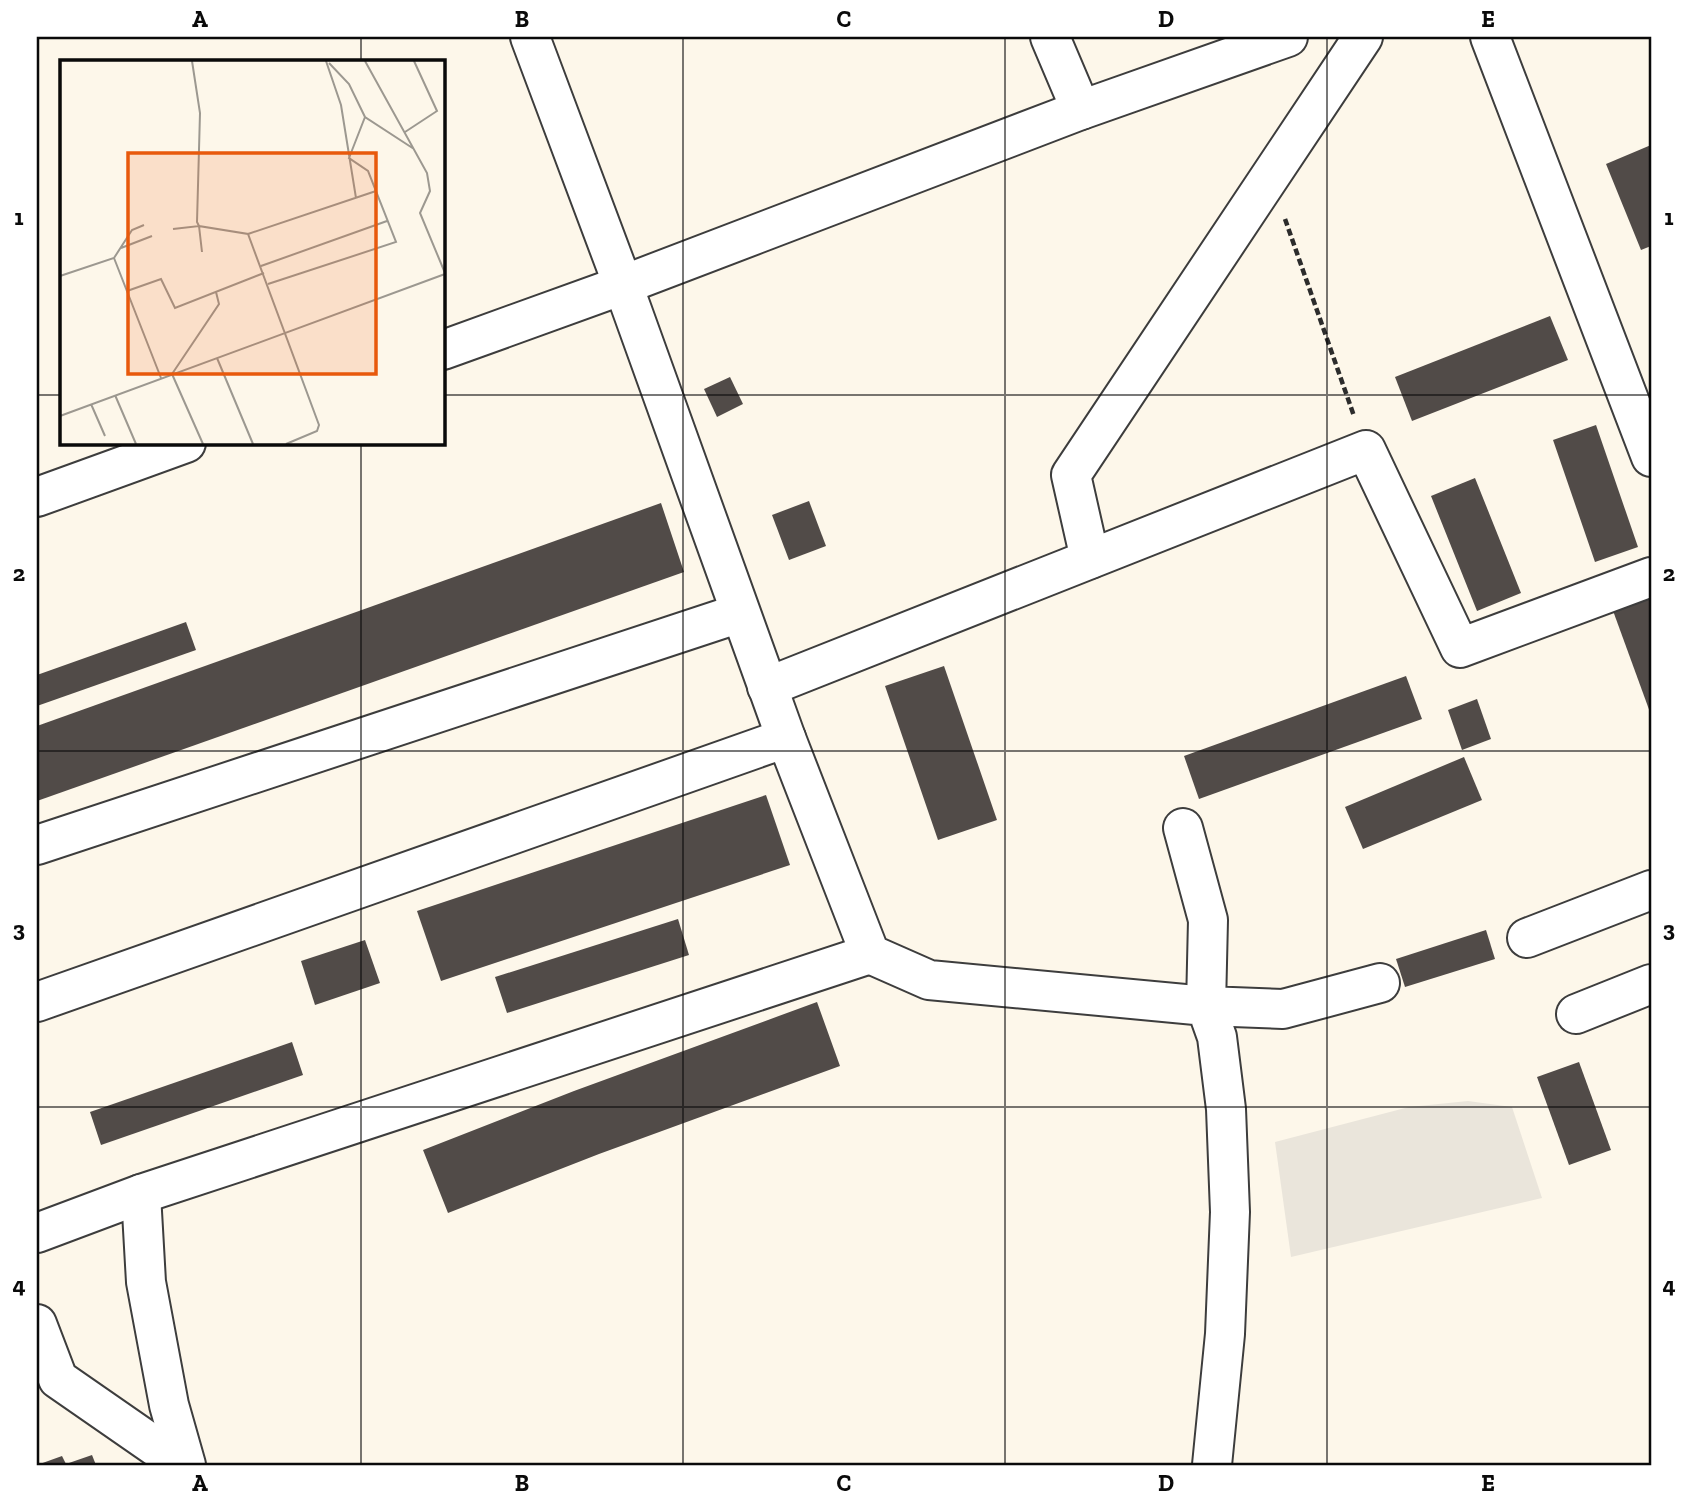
<svg xmlns="http://www.w3.org/2000/svg" width="1688" height="1502" viewBox="0 0 1688 1502" font-family="'Zilla Slab',serif">
<rect width="100%" height="100%" fill="#fdf7ea"/>
<!-- plaza -->
<path fill="#eae5db" d="M1468 1101 1512 1107 1542 1198 1291 1257 1275 1142 1409 1107Z"/>
<!-- building -->
<g fill="#514b48">
<path d="M1651 145V246L1641 250 1606 164Z"/>
<path d="M1550 316 1568 360 1412 421 1395 377Z"/>
<path d="M730 377 743 404 717 417 704 389Z"/>
<path d="M1596 425 1638 547 1595 562 1553 440Z"/>
<path d="M1475 478 1521 593 1477 611 1431 496Z"/>
<path d="M809 501 826 546 789 560 772 515Z"/>
<path d="M661 503 684 572 37 801V726Z"/>
<path d="M1651 594V715L1612 608Z"/>
<path d="M186 622 196 650 37 706V675Z"/>
<path d="M944 666 997 820 938 840 885 686Z"/>
<path d="M1406 676 1422 719 1199 799 1184 756Z"/>
<path d="M1477 699 1491 739 1462 750 1448 710Z"/>
<path d="M1464 757 1482 800 1363 849 1345 807Z"/>
<path d="M766 795 790 865 441 981 417 911Z"/>
<path d="M678 919 689 955 507 1013 495 977Z"/>
<path d="M1486 930 1495 959 1405 987 1396 959Z"/>
<path d="M365 940 380 983 315 1005 301 961Z"/>
<path d="M817 1002 840 1066 599 1154 448 1213 423 1150 574 1091Z"/>
<path d="M292 1042 303 1075 101 1145 90 1112Z"/>
<path d="M1579 1062 1611 1150 1569 1165 1537 1077Z"/>
<path d="M92 1455 96 1465H37L62 1456 66 1464Z"/>
</g>
<g fill="none" stroke-linecap="round" stroke-linejoin="round">
<!-- minor casing -->
<g stroke="#3d3d3d" stroke-width="42">
<g id="minor">
<path d="M530 37 623 285 786 738 870 954 929 980 1206 1006 1217 1037 1226 1109 1230 1212 1225 1334 1212 1465"/>
<path d="M1050 37 1081 110"/>
<path d="M1490 37 1651 457"/>
<path d="M443 350 623 285 1081 110 1288 37"/>
<path d="M37 497 186 443"/>
<path d="M1090 559 1071 475 1363 37"/>
<path d="M767 687 1366 450 1460 648 1651 577"/>
<path d="M1183 828 1208 920 1206 1006 1283 1009 1380 983"/>
<path d="M37 845 740 613"/>
<path d="M1527 938 1651 890"/>
<path d="M37 1002 786 738"/>
<path d="M1576 1014 1651 984"/>
<path d="M141 1194 146 1282 169 1405 186 1465"/>
<path d="M37 1233 141 1194 870 954"/>
<path d="M37 1324 58 1379 182 1465"/>
</g>
</g>
<!-- path -->
<path stroke="#2c2c2c" stroke-width="4.5" stroke-dasharray="7 3.5" stroke-linecap="butt" d="M1285 219 1354 416"/>
<!-- minor -->
<use href="#minor" stroke="#fff" stroke-width="38"/>
</g>
<!-- grid -->
<path fill="none" stroke="#0a0a0a" stroke-width="2" stroke-opacity="0.55" d="M361 37V61M683 37V1465M1005 37V1465M1327 37V1465M37 395H61M443 395H1651M361 443V1465M37 751H1651M37 1107H1651"/>
<!-- overview -->
<g transform="translate(60 60)">
<rect width="385" height="385" fill="#fdf7ea"/>
<path fill="none" stroke="#9c9890" stroke-width="2" d="M132 1 140 53 137 162 139 166 188 174 259 365 257 371 226 384M266 1 281 45 296 138M305 1 367 113 370 131 360 153 385 213M269 3 289 24 305 57 354 89M345 72 377 51 354 1M113 169 139 166 142 192M188 174 316 131M61 188 92 176M54 198 101 318M201 206 327 161M0 216 54 198 72 170 84 165M208 224 336 182 308 111 289 98 305 57M67 231 101 219 115 248 204 213M157 298 193 384M55 335 76 384M31 344 45 376M0 356 385 214M143 384 112 314 159 244 156 232"/>
<path fill="#e8590c" fill-opacity="0.15" stroke="#e8590c" stroke-width="3.5" d="M68 93H316V314H68Z"/>
<rect width="385" height="385" fill="none" stroke="#0a0a0a" stroke-width="3.5"/>
</g>
<!-- border -->
<rect width="1688" height="1502" fill="none" stroke="#ffffff" stroke-width="77"/>
<rect x="38" y="38" width="1612" height="1426" fill="none" stroke="#0a0a0a" stroke-width="2.5"/>
<g font-size="23" text-anchor="middle" font-weight="bold" fill="#0a0a0a">
<text x="200" y="27">A</text>
<text x="522" y="27">B</text>
<text x="844" y="27">C</text>
<text x="1166" y="27">D</text>
<text x="1488" y="27">E</text>
<text x="19" y="225">1</text>
<text x="1669" y="225">1</text>
<text x="19" y="581">2</text>
<text x="1669" y="581">2</text>
<text x="19" y="937">3</text>
<text x="1669" y="937">3</text>
<text x="19" y="1293">4</text>
<text x="1669" y="1293">4</text>
<text x="200" y="1491">A</text>
<text x="522" y="1491">B</text>
<text x="844" y="1491">C</text>
<text x="1166" y="1491">D</text>
<text x="1488" y="1491">E</text>
</g>
</svg>
